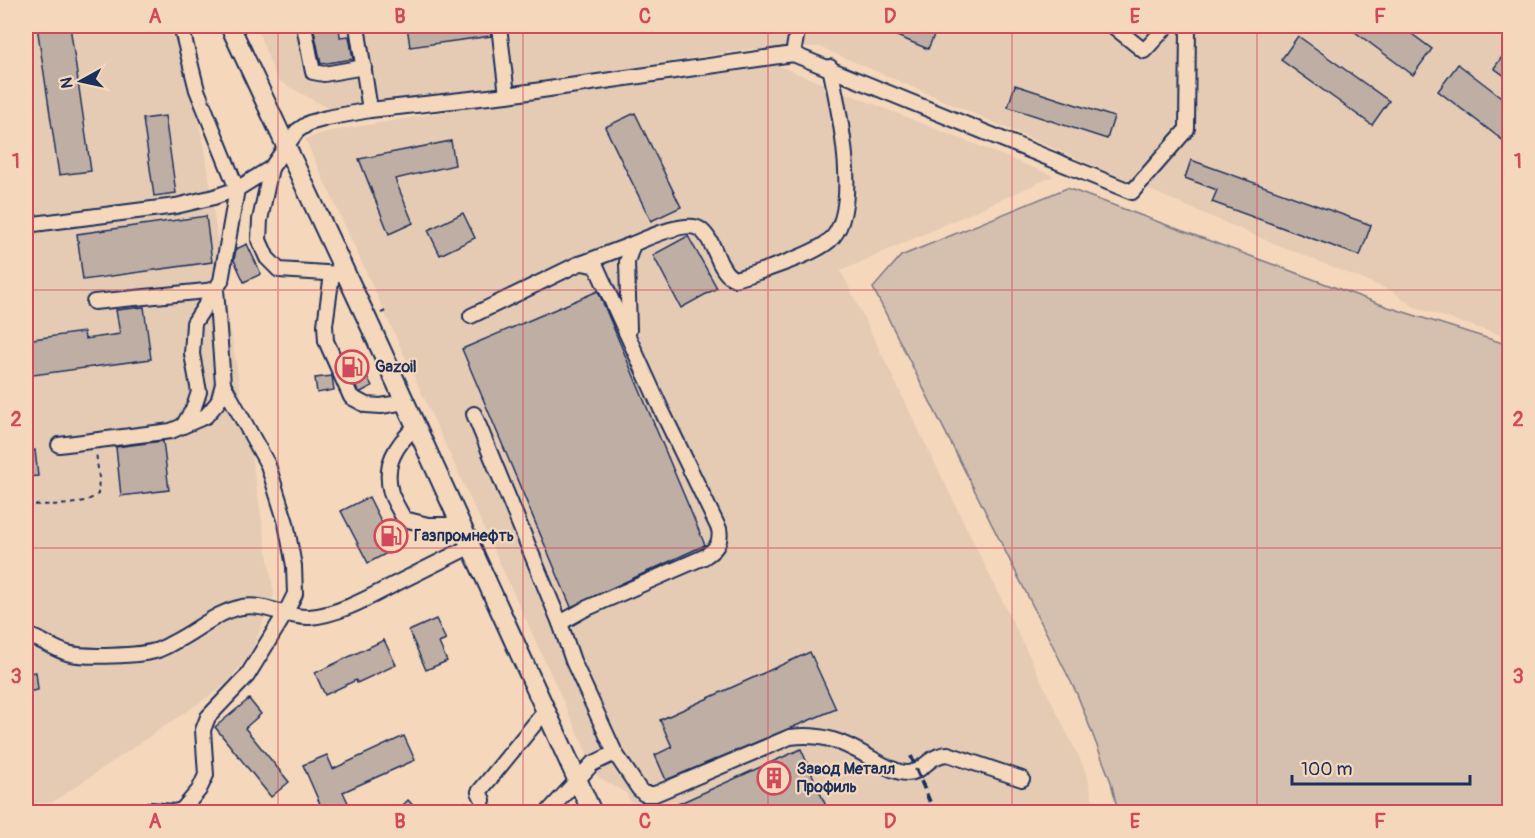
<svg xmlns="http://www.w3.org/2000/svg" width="1535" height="838" viewBox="0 0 1535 838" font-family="Pangolin,sans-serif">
<rect width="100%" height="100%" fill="#f5d8bb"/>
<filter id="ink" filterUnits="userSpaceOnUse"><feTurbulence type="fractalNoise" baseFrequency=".0167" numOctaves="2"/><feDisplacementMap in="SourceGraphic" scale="12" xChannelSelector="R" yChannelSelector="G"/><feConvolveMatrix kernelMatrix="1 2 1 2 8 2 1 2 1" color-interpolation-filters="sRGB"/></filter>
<g filter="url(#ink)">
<!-- built -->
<g fill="#e5cbb4">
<path d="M26 26H174L205 148 225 295 274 594 252 650 227 684 53 802 26 805Z"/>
<path d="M256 26H1509V338L1414 307 1394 292 1256 236 820 47 749 49 517 86 329 109 277 80Z"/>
<path d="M771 63 1054 176 841 271 1087 774 1095 812H635L626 793 598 777 305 139 326 132 503 102Z"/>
</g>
<!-- green -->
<path fill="#d5bfae" stroke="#787786" stroke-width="1.5" d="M1067 188 1388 307 1509 345V812H1118L1111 782 1077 694 873 288 901 256Z"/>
<!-- building -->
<g fill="#bfaea4" stroke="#1b2f5e" stroke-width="1.5">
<path d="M37 26H70L91 171 59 175Z"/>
<path d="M313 26H339L340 37 349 36 353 59 321 64Z"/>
<path d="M407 26H490L491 36 410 47Z"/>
<path d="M873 26H938L928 49Z"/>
<path d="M1347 26H1401L1432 49 1413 75Z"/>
<path d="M1298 36 1389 101 1372 125 1281 60Z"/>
<path d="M1509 47V79L1494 68Z"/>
<path d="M1458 64 1509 103V145L1438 91Z"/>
<path d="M1015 85 1114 117 1107 139 1008 107Z"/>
<path d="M635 113 681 207 651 221 605 127Z"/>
<path d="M165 116 176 193 154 196 143 119Z"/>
<path d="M451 141 455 165 395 179 413 223 389 234 359 159Z"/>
<path d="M1191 160 1371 225 1360 256 1212 202 1217 190 1185 178Z"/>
<path d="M463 213 475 238 440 255 428 230Z"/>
<path d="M206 216 212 262 83 280 77 234Z"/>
<path d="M688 236 717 288 681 308 653 255Z"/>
<path d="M247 244 261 274 244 282 234 260 236 249Z"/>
<path d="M598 291 705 545 571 607 462 349Z"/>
<path d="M144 307 151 359 26 376V340L84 332 85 339 120 334 116 310Z"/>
<path d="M358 359 372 386 361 392 358 391 347 365Z"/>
<path d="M332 376 334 390 317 393 315 378Z"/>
<path d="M163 441 169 490 121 496 116 447Z"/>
<path d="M35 450 38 476 26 477V451Z"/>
<path d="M369 497 395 549 368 563 341 511Z"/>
<path d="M436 619 446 640 439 643 447 661 426 670 409 631Z"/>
<path d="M384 640 396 665 357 683 356 680 325 695 315 673Z"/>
<path d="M810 652 836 709 666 780 655 755 672 747 660 720Z"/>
<path d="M36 672 38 690 26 692V673Z"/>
<path d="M249 699 261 714 245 728 289 782 271 797 215 727Z"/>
<path d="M404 736 415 760 343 792 350 807 337 813H324L303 765 327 755 333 769Z"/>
<path d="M801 749 829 813H658Z"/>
<path d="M408 800 420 813H395Z"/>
<path d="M466 802 471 813H445Z"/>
</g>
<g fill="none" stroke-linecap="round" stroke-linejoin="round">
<!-- minor-tunnel -->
<path stroke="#c9b6a8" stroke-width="14" stroke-dasharray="14 7" stroke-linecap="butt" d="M483 800 489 812"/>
<!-- minor casing -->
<g stroke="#1b2f5e" stroke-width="18">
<g id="minor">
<path d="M304 26 313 72 324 74 364 67"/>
<path d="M357 26 370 110"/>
<path d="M499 26 507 95"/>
<path d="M1113 26 1144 51 1167 26"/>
<path d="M793 54 798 26"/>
<path d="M271 168 260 220 259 240 267 258 279 270 341 274"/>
<path d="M26 225 176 206 214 197 237 189 271 168 297 131 309 123 327 118 370 110 507 95 793 54 1132 192 1187 129 1188 26"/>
<path d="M583 263 633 244"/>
<path d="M332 274 325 325 326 341 351 397 366 405 381 406 405 402"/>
<path d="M94 302 206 291 216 289 221 281 237 189 197 90 181 26"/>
<path d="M471 316 578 264 583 263 596 266 661 409 719 529C722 543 715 550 704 557L585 609 560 623 573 661 615 753"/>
<path d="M629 330 627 262 633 244C647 238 689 219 701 230 710 237 715 252 720 263 724 270 727 276 735 279 757 273 813 255 829 241 863 213 838 106 830 67"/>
<path d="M474 414 560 623"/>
<path d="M416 426C396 445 383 464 391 493 394 502 400 511 404 519L428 525H461"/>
<path d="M59 445 171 431 206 416 218 402 223 384 216 289 194 323 192 354 199 392 194 407 183 426"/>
<path d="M26 635C41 639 52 648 67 653 84 658 141 656 158 650 163 648 169 645 174 642 197 631 216 612 242 607 266 603 285 618 309 617 338 615 368 598 393 585 419 572 445 559 471 546"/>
<path d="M483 800 479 792 546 710"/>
<path d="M151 810 174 812 182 810 199 790 206 775 203 730 208 717 247 676 285 614 295 594 294 566 286 523 268 465 223 384"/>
<path d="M548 812 592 764 615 753 639 789 644 794H655L790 737C822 733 841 741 869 757 880 763 895 773 907 773 923 773 928 755 948 754L1022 779"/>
</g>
</g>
<!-- major casing -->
<g stroke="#1b2f5e" stroke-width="22">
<path id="major" d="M230 26 367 319 592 812"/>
</g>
<!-- path -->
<g stroke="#1b2f5e" stroke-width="2" stroke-dasharray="4.5 4.5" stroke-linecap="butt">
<path d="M381 313 388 310"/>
<path d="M26 505C47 504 81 508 98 494L99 478 96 452"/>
</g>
<!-- minor -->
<use href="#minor" stroke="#f5d8bb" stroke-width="14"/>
<!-- major -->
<use href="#major" stroke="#f5d8bb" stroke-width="18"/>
<!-- rail -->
<path stroke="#1b2f5e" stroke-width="4" stroke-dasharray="9 4.5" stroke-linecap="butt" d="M911 756 934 812"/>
</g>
</g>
<!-- grid -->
<path fill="none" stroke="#d1495b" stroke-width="1.5" stroke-opacity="0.55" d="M278 26V812M523 26V812M768 26V812M1012 26V812M1257 26V812M26 290H1510M26 548H1510"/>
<!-- icons -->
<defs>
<g id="fuel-ring" transform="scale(1.725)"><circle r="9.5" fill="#f5d8bb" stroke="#d1495b" stroke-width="1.5"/><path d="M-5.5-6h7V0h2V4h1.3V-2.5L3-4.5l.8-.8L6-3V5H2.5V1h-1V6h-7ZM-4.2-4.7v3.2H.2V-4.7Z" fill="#d1495b"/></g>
<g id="building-ring" transform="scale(1.725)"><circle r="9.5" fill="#f5d8bb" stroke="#d1495b" stroke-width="1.5"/><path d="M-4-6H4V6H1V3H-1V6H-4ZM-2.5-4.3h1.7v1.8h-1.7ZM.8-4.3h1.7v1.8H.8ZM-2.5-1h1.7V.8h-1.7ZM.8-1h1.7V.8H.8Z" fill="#d1495b"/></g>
</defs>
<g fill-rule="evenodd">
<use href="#fuel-ring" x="352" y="367"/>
<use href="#fuel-ring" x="391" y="536"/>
<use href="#building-ring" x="774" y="778"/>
</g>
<g text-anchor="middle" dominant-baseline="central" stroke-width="4.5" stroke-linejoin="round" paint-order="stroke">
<!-- poi labels -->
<g font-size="16" font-weight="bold" fill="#1b2f5e" stroke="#f5d8bb" text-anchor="start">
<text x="375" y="367">Gazoil</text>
<text x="414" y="536">Газпромнефть</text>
<text x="797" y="769">Завод Металл<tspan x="797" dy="18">Профиль</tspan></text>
</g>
</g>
<!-- margin -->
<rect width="1535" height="838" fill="none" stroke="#f5d8bb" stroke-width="66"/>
<!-- north arrow -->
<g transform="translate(81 81) rotate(262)" stroke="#f5d8bb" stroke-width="4.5" paint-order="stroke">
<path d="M0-4.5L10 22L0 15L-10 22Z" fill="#1b2f5e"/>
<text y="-9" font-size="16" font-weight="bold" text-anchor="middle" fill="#1b2f5e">N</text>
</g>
<!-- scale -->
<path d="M1292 775v9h178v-9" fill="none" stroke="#1b2f5e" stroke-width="3"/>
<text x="1301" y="775" font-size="18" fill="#1b2f5e" stroke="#f5d8bb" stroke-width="4.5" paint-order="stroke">100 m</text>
<rect x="33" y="33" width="1469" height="772" fill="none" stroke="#d1495b" stroke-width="2"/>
<g font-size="20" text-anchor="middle" font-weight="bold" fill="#d1495b">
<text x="155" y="23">A</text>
<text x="400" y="23">B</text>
<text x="645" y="23">C</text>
<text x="890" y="23">D</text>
<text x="1135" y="23">E</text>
<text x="1380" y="23">F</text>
<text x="16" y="168">1</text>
<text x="1518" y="168">1</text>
<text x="16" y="426">2</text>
<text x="1518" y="426">2</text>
<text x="16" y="683">3</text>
<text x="1518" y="683">3</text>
<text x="155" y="828">A</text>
<text x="400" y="828">B</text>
<text x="645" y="828">C</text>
<text x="890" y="828">D</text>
<text x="1135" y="828">E</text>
<text x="1380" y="828">F</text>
</g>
</svg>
